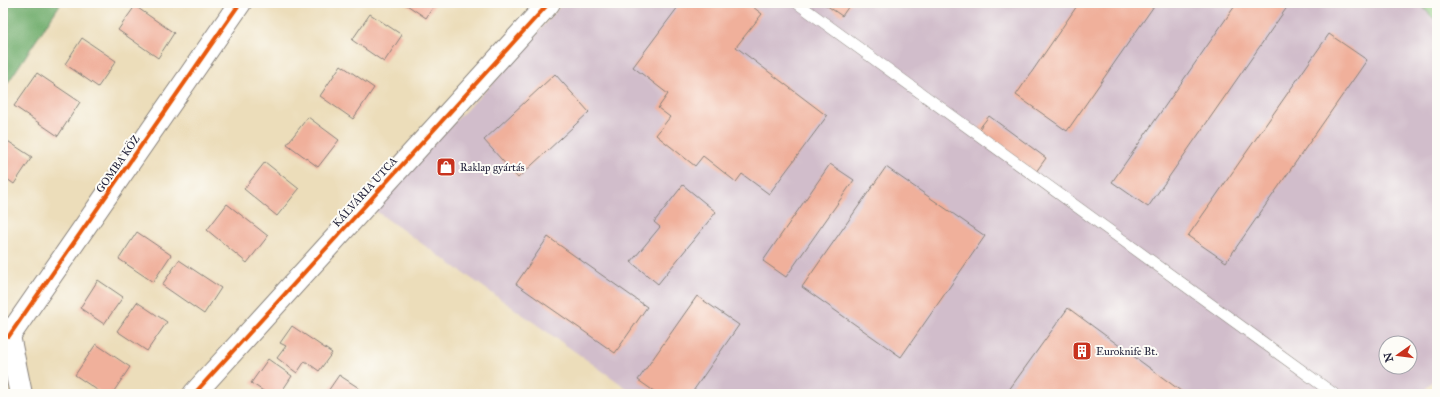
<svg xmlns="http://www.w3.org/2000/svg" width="1440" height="397" viewBox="0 0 1440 397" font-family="'IM FELL Great Primer',serif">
<rect width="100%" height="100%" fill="#fdfcf7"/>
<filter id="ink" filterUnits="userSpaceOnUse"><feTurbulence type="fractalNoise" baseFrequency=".025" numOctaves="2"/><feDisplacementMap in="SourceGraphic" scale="8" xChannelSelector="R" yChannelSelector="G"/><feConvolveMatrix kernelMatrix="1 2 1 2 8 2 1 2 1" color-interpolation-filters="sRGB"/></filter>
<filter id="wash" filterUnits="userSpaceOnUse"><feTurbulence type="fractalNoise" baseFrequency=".012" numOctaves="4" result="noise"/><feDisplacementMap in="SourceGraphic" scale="16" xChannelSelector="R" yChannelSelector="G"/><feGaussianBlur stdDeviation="0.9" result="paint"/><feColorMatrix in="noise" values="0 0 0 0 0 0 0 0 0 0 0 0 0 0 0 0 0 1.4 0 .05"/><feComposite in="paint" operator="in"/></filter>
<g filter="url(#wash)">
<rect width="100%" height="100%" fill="#ecddba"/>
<!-- industrial -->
<path fill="#d1bdcb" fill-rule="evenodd" d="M563 3H1419L1437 22V376L1421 394H635L370 207 500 76ZM1386 343H1410V367H1386Z"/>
<!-- green -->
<path fill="#8eca7f" stroke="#58765d" d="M1419 3H1437V22Z"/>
<!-- forest -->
<path fill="#72ae6e" stroke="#4a6854" d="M3 3H61L3 90Z"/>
<g id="blocks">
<!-- building -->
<g fill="#f0b09b">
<path d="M404 3H436L426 18Z"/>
<path d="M681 3H732L736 6 738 3H748L762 14 736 47 827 116 769 194 742 174 736 182 703 156 695 166 656 135 670 117 658 108 668 94 633 67Z"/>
<path d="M823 3H851L842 16Z"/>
<path d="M1079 3H1156L1067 131 1016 95Z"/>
<path d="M1237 3H1290L1148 207 1112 182Z"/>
<path d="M135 6 174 33 158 58 118 30Z"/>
<path d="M370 14 402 35 384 62 352 40Z"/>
<path d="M1329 34 1367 60 1226 262 1188 236Z"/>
<path d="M82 38 116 61 98 87 65 64Z"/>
<path d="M341 65 374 88 353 119 320 96Z"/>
<path d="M37 73 80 102 58 136 14 106Z"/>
<path d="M555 74 589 112 518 178 484 140Z"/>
<path d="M989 116 1046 158 1033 176 976 133Z"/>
<path d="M308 117 339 140 318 167 287 144Z"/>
<path d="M3 138 32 157 14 184 3 176Z"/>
<path d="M265 162 299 189 277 216 244 189Z"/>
<path d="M830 164 854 180 786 277 763 261Z"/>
<path d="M886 167 985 236 901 357 802 287Z"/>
<path d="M683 185 716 212 658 284 631 262 660 227 654 222Z"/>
<path d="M227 204 268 236 247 263 207 230Z"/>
<path d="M137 232 171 255 153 282 119 259Z"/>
<path d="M548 237 647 307 615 353 516 284Z"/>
<path d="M179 260 221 288 204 314 162 285Z"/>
<path d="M98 280 123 297 104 324 80 308Z"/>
<path d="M697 296 739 325 691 394H658L638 380Z"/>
<path d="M137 302 167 322 147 351 117 331Z"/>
<path d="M1068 308 1185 394H1006Z"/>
<path d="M292 326 332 353 319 371 305 361 297 373 277 358 286 346 280 343Z"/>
<path d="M96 344 130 367 112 394H103L75 375Z"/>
<path d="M268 359 292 376 280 394H268L251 383Z"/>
<path d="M339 375 359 388 355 394H326Z"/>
</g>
</g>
</g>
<g filter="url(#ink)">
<use href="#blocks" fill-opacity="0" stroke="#87807a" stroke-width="1"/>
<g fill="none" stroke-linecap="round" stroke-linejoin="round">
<!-- service casing -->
<g stroke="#87807a" stroke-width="12">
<path id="service" d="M797 3 1334 394"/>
</g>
<!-- minor casing -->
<g stroke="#87807a" stroke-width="24">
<g id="minor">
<path d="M3 328 9 336 21 394"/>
<path d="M9 336 240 3"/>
<path d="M194 394 549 3"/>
</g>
</g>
<!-- service -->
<use href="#service" stroke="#fff" stroke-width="11"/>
<!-- minor -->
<use href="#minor" stroke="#fff" stroke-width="22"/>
<!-- cycleway casing -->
<g stroke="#fdfcf7" stroke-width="6">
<g id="cycleway">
<path d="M9 336 240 3"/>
<path d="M194 394 549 3"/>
</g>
</g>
<!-- cycleway -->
<use href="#cycleway" stroke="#e8590c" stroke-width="4"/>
</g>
</g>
<!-- icons -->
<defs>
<g id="shop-square" transform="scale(1)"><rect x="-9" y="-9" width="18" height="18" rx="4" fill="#c8321e" stroke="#fdfcf7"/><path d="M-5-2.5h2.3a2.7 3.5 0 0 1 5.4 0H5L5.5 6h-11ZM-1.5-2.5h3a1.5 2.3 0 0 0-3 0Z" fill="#fff"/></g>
<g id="building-square" transform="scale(1)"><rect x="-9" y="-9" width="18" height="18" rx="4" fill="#c8321e" stroke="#fdfcf7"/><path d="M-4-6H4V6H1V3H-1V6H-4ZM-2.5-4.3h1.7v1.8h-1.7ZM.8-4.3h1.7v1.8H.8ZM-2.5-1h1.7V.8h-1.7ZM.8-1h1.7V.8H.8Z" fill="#fff"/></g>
</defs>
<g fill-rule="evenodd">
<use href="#shop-square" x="446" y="167"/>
<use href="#building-square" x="1082" y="351"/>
</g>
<g text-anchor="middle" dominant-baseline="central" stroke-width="4" stroke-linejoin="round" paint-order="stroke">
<!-- street labels -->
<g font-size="11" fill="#22223b" stroke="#fdfcf7">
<text transform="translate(118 164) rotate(-55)">GOMBA KÖZ</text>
<text transform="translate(365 192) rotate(-48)">KÁLVÁRIA UTCA</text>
</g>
<!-- poi labels -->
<g font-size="11" fill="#22223b" stroke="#fdfcf7" text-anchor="start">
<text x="460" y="167">Raklap gyártás</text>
<text x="1096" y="351">Euroknife Bt.</text>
</g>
</g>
<!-- margin -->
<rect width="1440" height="397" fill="none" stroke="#fdfcf7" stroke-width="16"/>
<!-- north arrow -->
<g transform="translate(1398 355) rotate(256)"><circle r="19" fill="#fdfcf7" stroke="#a5a5ac"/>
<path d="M0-3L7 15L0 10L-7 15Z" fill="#c8321e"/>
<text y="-6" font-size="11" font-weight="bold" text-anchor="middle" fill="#22223b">N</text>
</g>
</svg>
